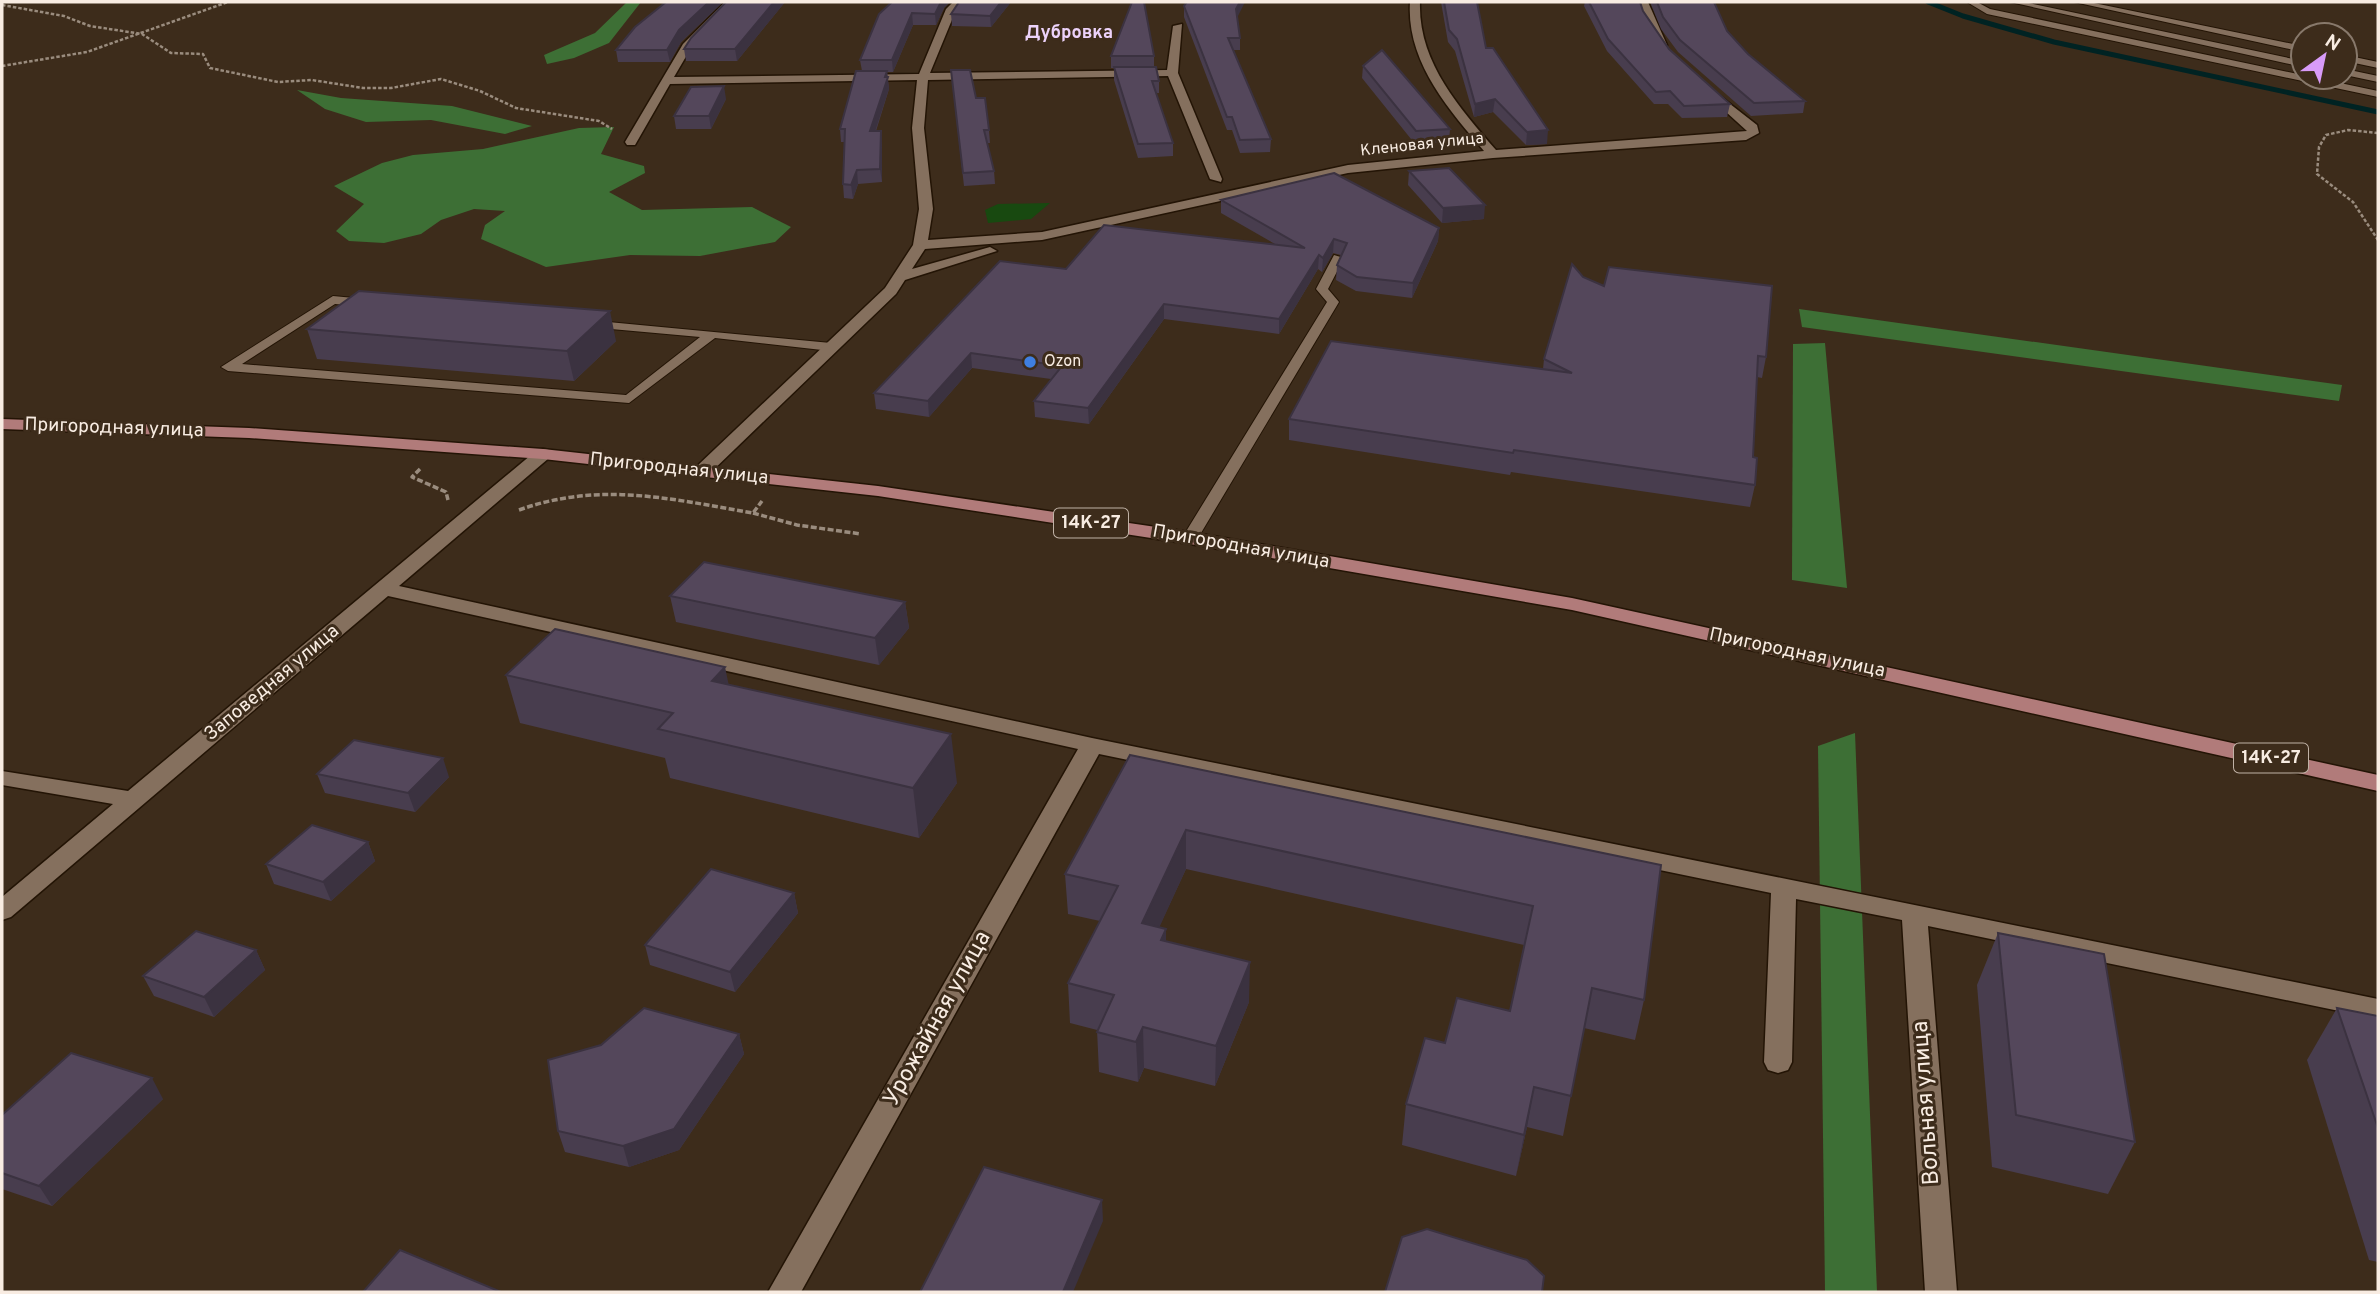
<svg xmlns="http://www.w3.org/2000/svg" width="2380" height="1294" viewBox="0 0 2380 1294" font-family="Overpass,sans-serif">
<rect width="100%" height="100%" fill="#3d2c1b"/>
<!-- green -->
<path fill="#184910" d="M1050 203 1031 219 988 223 985 210 998 204Z"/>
<!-- forest -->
<g fill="#3d6f35">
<path d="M627 2H641L609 43 574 58 547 64 544 55 595 33Z"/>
<path d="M297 90 341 98 452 106 532 126 505 134 431 120 366 122 325 109Z"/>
<path d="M614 127 601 154 644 166 645 173 609 192 642 210 752 207 791 227 775 242 700 256 630 255 546 267 481 239 485 225 505 211 474 209 441 220 421 234 384 243 349 241 336 231 364 204 334 186 382 163 413 155 483 149 579 128Z"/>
<path d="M1799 309 2342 385 2339 401 1802 327Z"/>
<path d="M1825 343 1847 588 1792 580 1793 344Z"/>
<path d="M1855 733 1877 1292H1825L1818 746Z"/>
</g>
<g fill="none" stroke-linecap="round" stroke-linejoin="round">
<!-- stream -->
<path stroke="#002323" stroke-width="5" d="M1928 2 1963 16 2054 42 2378 112"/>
<!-- service casing -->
<g stroke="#231405" stroke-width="2">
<g id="service">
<path d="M1967 2H1977L1990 9 2378 91V97L1987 14Z"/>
<path d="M2010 2H2024L2303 61V67Z"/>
<path d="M2074 2H2089L2303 46V52Z"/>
<path d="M2345 55 2378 62V68L2345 61Z"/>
<path d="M2345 69 2378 76V82L2345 75Z"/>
<path d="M1334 255 1344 258 1328 289 1339 302 1198 538 1190 543 1184 541 1182 538 1327 302 1316 289Z"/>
<path d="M333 296 831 343 838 347 831 351 715 338 629 403 228 371 221 367ZM335 304 700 337 626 395 242 364Z"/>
</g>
</g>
<!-- minor casing -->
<g stroke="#231405" stroke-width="3">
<g id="minor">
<path d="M725 2H735L691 48 674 77 919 74 946 9 953 2H963L956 10 930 73 1167 70 1173 26 1182 24 1178 73 1222 179 1221 182 1210 179 1168 76 928 80 924 128 933 209 928 240 1042 232 1348 165 1484 151C1448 109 1406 61 1410 2H1420C1418 62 1459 107 1496 150L1747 131 1703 91 1701 89 1707 86 1757 125 1759 133 1746 140 1493 158 1348 173 1042 240 925 249 912 269 990 247 997 251 905 280 896 294 708 475H696L693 471 696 467 885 288 913 245 919 209 912 128 917 80 670 84 635 145H627L625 142 683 44Z"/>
<path d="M1638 2H1648L1667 45 1658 43Z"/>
<path d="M543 449 549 450 552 454 549 458 399 586 1092 738 2378 999V1019L1928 926 1957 1292H1925L1902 920 1796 899 1792 1062 1788 1070 1778 1073 1768 1070 1764 1062 1771 893 1099 754 801 1292H768L1078 749 388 596 11 917 2 920V897L113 804 2 785V771L128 791 537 450Z"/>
</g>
</g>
<!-- primary casing -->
<g stroke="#231405" stroke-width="3">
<path id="primary" d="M2 419 249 428 543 449 878 486 1190 532 1572 598 2378 775V791L1572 610 1190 544 878 496 543 459 249 438 2 429Z"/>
</g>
<!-- path-far1 -->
<g stroke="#9a8c7e" stroke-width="2.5" stroke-dasharray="3.5 2" stroke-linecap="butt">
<path d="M2 5 64 16 90 26 142 34 171 53 203 54 210 68 278 82 312 80 363 88H391L441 79 480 91 516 108 599 121 612 129"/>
<path d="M2 66 87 52 228 2"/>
<path d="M2378 133 2348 130 2326 135 2319 147 2317 174 2353 202 2378 240"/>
</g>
<!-- path -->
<g stroke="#9a8c7e" stroke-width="3.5" stroke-dasharray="6 2.5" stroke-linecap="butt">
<path d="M420 469 412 477 446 492 448 500"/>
<path d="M519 510C600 481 671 499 753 513L762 501"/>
<path d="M753 513 797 525 861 534"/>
</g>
<!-- service -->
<use href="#service" fill="#85705e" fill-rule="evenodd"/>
<!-- minor -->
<use href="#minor" fill="#85705e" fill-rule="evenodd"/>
<!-- primary -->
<use href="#primary" fill="#b17b7a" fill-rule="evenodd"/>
</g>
<!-- wall -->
<g fill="#483d4e">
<path d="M666 2H723L681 42 670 62H618L616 50Z"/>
<path d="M785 2 737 61H686L684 49Z"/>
<path d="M1011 2 991 27 952 26 951 14Z"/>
<path d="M1441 2H1477L1486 48 1547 144 1526 145 1493 112 1474 117 1455 51 1448 42Z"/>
<path d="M1585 2H1640L1643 11 1669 49 1730 104 1727 117 1682 118 1668 104H1654L1607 51 1584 6Z"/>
<path d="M1650 2H1714L1727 31 1748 54 1805 101 1803 113 1751 116 1678 52 1661 29Z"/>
<path d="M1184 6 1237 18 1240 38V50H1233L1271 139 1270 152 1240 153 1232 130H1227L1184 17Z"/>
<path d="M944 8 936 25H913L893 72H887L889 89 876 131 882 144V182L858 184 853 199 844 198 843 184 845 142H841L840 129 862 71 860 60 879 14Z"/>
<path d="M1111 56H1154V67L1159 81V93H1156L1173 143V156L1138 158 1114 80V68H1111Z"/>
<path d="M1363 66 1450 129 1449 142 1415 144 1362 78Z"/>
<path d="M952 82 976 98 989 130 990 143H987L994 171 995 184 964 186Z"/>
<path d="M726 99 711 129H676L674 116Z"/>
<path d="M1409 171 1484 219 1442 223 1408 185Z"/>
<path d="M1221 200 1439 228 1438 241 1412 298 1356 291 1336 280 1337 265 1341 255 1333 253 1322 272 1318 269 1279 334 1164 319 1089 424 1035 417 1034 401 1051 379 972 368 929 417 876 409 874 393 1066 269 1275 244 1221 213Z"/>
<path d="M1583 277 1766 357 1762 378 1757 377 1753 457 1755 485 1750 507 1511 472 1510 475 1289 440V419L1543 369 1544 359Z"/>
<path d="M307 329 616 341 574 381 317 359Z"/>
<path d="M670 596 905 602 909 628 879 665 676 622Z"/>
<path d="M506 675 729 685 957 783 919 838 670 778 665 758 520 723Z"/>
<path d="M1130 755 1661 865 1644 1000 1635 1040 1584 1028 1563 1136 1527 1127 1516 1176 1402 1145 1406 1104 1445 1043 1510 1011 1524 945 1186 869 1159 927 1166 929V942L1249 1002 1215 1086 1144 1068 1138 1082 1099 1072 1097 1030 1070 1023 1068 983 1100 921 1068 914 1065 874Z"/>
<path d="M317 774 449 777 415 812 325 793Z"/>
<path d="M368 842 375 861 331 901 274 884 266 864Z"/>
<path d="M794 893 798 913 735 992 650 965 645 945Z"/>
<path d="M1998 933 2135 1142 2108 1194 1992 1167 1977 985Z"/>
<path d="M256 950 265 970 214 1017 154 996 143 976Z"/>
<path d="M2337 1008 2378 1016V1262L2369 1260 2307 1060Z"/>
<path d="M739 1034 744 1054 679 1150 629 1167 565 1152 558 1131Z"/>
<path d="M163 1099 52 1206 2 1189V1115Z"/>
</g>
<!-- shaded-wall -->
<g fill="#3b3240">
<path d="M709 2H723L681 42 670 62 667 50 679 30Z"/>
<path d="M774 2H785L737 61 735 49Z"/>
<path d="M941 2H950L944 8 936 25 935 14Z"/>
<path d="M1001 2H1011L991 27 990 16Z"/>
<path d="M1240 2H1245L1236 20V9Z"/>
<path d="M912 13 913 25 893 72 892 60Z"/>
<path d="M887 71 889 89 871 144 870 131Z"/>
<path d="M724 86 726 99 711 129 709 116Z"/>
<path d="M1495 99 1493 112 1474 117 1475 104Z"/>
<path d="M1548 130 1547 144 1526 145 1527 132Z"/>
<path d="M881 131 882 144V182L880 169Z"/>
<path d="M857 170 858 184 853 199 851 185Z"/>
<path d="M1485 205 1484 219 1442 223 1443 208Z"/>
<path d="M1439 228 1438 241 1412 298 1413 283Z"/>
<path d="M1334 239 1333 253 1322 272 1323 258Z"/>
<path d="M1319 255 1318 269 1279 334V319Z"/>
<path d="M1164 304V319L1089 424 1088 408Z"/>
<path d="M610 311 616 341 574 381 567 351Z"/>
<path d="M971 353 972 368 929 417 928 401Z"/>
<path d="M905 602 909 628 879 665 875 638Z"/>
<path d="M725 667 735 715 712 681Z"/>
<path d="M951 734 957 783 919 838 913 788Z"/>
<path d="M443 758 449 777 415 812 408 793Z"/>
<path d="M1186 830V869L1143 963 1142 923Z"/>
<path d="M368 842 375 861 331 901 323 882Z"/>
<path d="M794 893 798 913 735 992 730 972Z"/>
<path d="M1166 929V969L1161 940Z"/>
<path d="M256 950 265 970 214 1017 204 997Z"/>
<path d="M1250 962 1249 1002 1215 1086 1216 1046Z"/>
<path d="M1143 1027 1144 1068 1138 1082 1136 1042Z"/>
<path d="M739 1034 744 1054 679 1150 629 1167 623 1146Z"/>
<path d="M152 1078 163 1099 52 1206 39 1186Z"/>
<path d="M1534 1087 1527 1127 1516 1176 1524 1135Z"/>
<path d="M1102 1200 1103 1221 1073 1292H1063Z"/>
</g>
<!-- building -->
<g fill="#54475b" stroke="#3b3240" stroke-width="2">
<path d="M666 2H709L679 30 667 50H616L635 27Z"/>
<path d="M726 2H774L735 49H684L691 38Z"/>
<path d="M892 2H941L935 14 912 13 892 60H860L879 14Z"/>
<path d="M959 2H1001L990 16 951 14Z"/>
<path d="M1132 2H1144L1154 56H1111Z"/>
<path d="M1187 2H1240L1236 9 1240 38H1228L1271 139 1240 140 1232 117H1227L1184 6Z"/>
<path d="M1444 2H1477L1486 48H1493L1548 130 1527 132 1495 99 1475 104 1457 39 1449 30Z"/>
<path d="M1589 2H1640L1643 11 1669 49 1730 104 1684 106 1670 91 1656 92 1608 39Z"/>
<path d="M1657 2H1714L1727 31 1748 54 1805 101 1754 103 1680 40 1663 17Z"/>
<path d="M1382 50 1450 129 1416 131 1363 66Z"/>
<path d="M1114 67H1156L1159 81H1152L1173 143 1138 144Z"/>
<path d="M951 70H970L976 98H985L989 130H984L994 171 963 173Z"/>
<path d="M856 71H887L885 77H888L870 131H881L880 169 857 170 851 185 843 184 845 129H840Z"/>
<path d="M724 86 709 116H674L691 87Z"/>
<path d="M1449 168 1485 205 1443 208 1409 171Z"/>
<path d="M1334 173 1439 228 1413 283 1357 277 1337 265 1347 243 1334 239 1323 258 1319 255 1279 319 1164 304 1088 408 1034 401 1062 366 971 353 928 401 874 393 1000 261 1066 269 1104 225 1305 248 1221 200Z"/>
<path d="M1572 264 1583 277 1604 286 1609 267 1772 286 1766 357 1758 356 1753 457 1757 458 1755 485 1514 450 1513 453 1289 419 1331 341 1572 373 1544 359Z"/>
<path d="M359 291 610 311 567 351 307 329Z"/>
<path d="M704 562 905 602 875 638 670 596Z"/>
<path d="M555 629 725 667 712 681 951 734 913 788 658 729 673 713 506 675Z"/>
<path d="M354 740 443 758 408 793 317 774Z"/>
<path d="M1130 755 1661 865 1644 1000 1592 988 1571 1096 1534 1087 1524 1135 1406 1104 1425 1038 1445 1043 1457 998 1510 1011 1533 906 1186 830 1142 923 1166 929 1161 940 1250 962 1216 1046 1143 1027 1136 1042 1097 1032 1114 995 1068 983 1118 886 1065 874Z"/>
<path d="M312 825 368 842 323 882 266 864Z"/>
<path d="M711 869 794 893 730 972 645 945Z"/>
<path d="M196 931 256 950 204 997 143 976Z"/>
<path d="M1998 933 2104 954 2135 1142 2016 1115Z"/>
<path d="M644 1008 739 1034 674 1129 623 1146 558 1131 548 1060 601 1045Z"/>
<path d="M2337 1008 2378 1016V1128Z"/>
<path d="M71 1053 152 1078 39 1186 2 1173V1115Z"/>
<path d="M984 1167 1102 1200 1063 1292H920Z"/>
<path d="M1427 1229 1527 1260 1544 1276 1542 1292H1385L1402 1237Z"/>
<path d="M400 1250 501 1292H363Z"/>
</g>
<!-- markers -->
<circle fill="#3f7fe0" stroke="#3d2c1b" stroke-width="2.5" cx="1030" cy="362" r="7"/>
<g text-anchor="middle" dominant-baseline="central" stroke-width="6" stroke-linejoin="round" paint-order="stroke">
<!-- far-street labels -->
<g font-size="16" fill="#f8ece2" stroke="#3d2c1b">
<text transform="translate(1422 145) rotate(-6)">Кленовая улица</text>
</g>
<!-- far-poi labels -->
<g font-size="16" fill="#f8ece2" stroke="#3d2c1b" text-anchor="start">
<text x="1044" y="362">Ozon</text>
</g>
<!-- far-neighbourhood labels -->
<g font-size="18" font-weight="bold" fill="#ecd2fa" stroke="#3d2c1b">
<text x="1069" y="33">Дубровка</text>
</g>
<!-- shield labels -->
<g fill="#3d2c1b" stroke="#c0b2a6" stroke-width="2">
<rect x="1054" y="508.5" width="74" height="29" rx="5"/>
<rect x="2234" y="743.5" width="74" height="29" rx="5"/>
</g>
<g font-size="18" font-weight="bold" fill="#f8ece2">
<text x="1091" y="523">14К-27</text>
<text x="2271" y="758">14К-27</text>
</g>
<!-- street labels -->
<g font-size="19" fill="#f8ece2" stroke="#3d2c1b">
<text transform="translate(114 428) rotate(2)">Пригородная улица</text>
<text transform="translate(679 469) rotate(6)">Пригородная улица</text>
<text transform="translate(1241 547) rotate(10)">Пригородная улица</text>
<text transform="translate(1797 653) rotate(12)">Пригородная улица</text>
<text transform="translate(272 683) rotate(-40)">Заповедная улица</text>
</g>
<!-- near-street labels -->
<g font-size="23" fill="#f8ece2" stroke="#3d2c1b">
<text transform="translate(938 1019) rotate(-61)">Урожайная улица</text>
<text transform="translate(1927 1103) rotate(-94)">Вольная улица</text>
</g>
</g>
<!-- border -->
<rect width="2380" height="1294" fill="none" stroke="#f8ece2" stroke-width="7"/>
<!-- north arrow -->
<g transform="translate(2324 56) rotate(33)"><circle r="33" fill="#3d2c1b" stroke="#88796b" stroke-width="2"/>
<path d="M0-5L12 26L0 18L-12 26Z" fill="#d89bf8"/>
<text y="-10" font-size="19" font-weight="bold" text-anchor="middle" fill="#f8ece2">N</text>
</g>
</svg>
